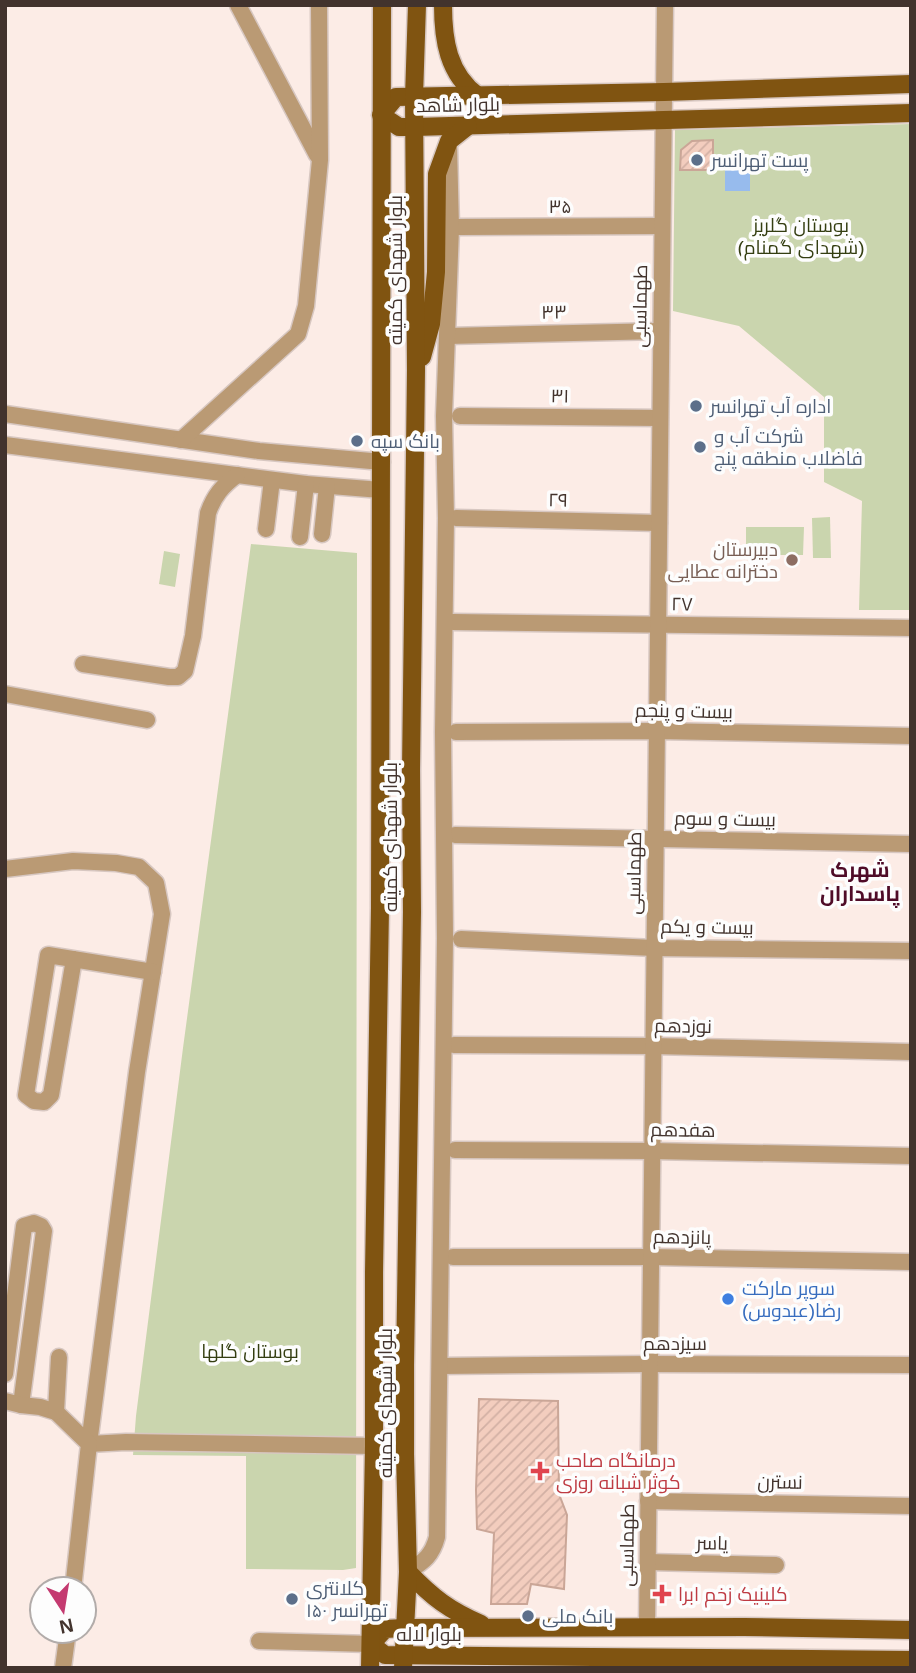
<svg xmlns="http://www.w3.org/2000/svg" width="916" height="1673" viewBox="0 0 916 1673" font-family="Helvetica,Cairo,sans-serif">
<defs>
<pattern id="building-hatch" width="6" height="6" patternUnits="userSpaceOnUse" patternTransform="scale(1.75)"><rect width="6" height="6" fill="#f3cdbe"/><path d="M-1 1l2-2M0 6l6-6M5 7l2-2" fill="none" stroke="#d2b0a4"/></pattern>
</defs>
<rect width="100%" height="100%" fill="#fcece6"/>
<!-- green -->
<g fill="#cad5ae">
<path d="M911 124V610H859L862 501 824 482V397L739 326 673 311 675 130Z"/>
<path d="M830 517 831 558H813L812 518Z"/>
<path d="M746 527H804L803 555H746Z"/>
<path d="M251 544 357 553 356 1568 343 1570 246 1569V1456L133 1455 136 1416 183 1048Z"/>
<path d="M164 551 180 554 175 587 159 584Z"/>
</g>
<!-- water -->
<rect fill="#97bbed" x="725" y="156" width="25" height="35"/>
<!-- building -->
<g fill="url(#building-hatch)" stroke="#caa697" stroke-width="2">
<path d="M713 140V170H680L681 150 692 141Z"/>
<path d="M479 1399 558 1401 559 1494 567 1515 564 1589 531 1584 527 1604H491L494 1533 477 1529 476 1490Z"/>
</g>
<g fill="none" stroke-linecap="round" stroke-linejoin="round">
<!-- minor casing -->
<g stroke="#d7c7c1" stroke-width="19">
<g id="minor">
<path d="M238 5 317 155"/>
<path d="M458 227 662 226"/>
<path d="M448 336 661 331"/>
<path d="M5 414 259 451 382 462"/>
<path d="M460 416 660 418"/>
<path d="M181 440 298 334 306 306 320 160 319 5"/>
<path d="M5 445 306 484 381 490"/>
<path d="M456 518 659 523"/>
<path d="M266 529 272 480"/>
<path d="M322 534 327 486"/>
<path d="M300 537 306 484"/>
<path d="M453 622 911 628"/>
<path d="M83 664 169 677H178L185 671 193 636 208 513C214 496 222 486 237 475"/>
<path d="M5 694 147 720"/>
<path d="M456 732 657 731 911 736"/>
<path d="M455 835 911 844"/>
<path d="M5 869 73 861 116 863 139 867 156 883 162 914 137 1072 89 1444 126 1442 374 1446"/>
<path d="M461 939 654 948 911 951"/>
<path d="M74 959 51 1095 44 1102 34 1101 26 1095 48 955 153 972"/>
<path d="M454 1045 653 1046 911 1052"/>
<path d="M455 1150 652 1151 911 1156"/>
<path d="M453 1257H651L911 1262"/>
<path d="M440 1366 650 1364 911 1365"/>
<path d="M5 1374 24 1226 34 1223 41 1226 44 1231 21 1405"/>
<path d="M5 1401 21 1405 40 1407 56 1412 89 1444 73 1589"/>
<path d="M56 1412 59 1357"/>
<path d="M648 1501 911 1506"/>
<path d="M648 1562 776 1565"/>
<path d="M408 1572C424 1561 432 1556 437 1537L445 938 443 732 446 518 444 416 451 228 449 147"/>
<path d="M647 1627 665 5"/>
<path d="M259 1641 371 1644"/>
<path d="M63 1668 68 1631"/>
</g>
</g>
<!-- major casing -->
<g stroke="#d7c7c1" stroke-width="21">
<g id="major">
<path d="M443 5C443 40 448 74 478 96"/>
<path d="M911 84 664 92 396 97 381 115 399 127H415L911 113"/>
<path d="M422 357 431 324 436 272 437 174 449 141 468 126"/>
<path d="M408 1572C433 1598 449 1610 481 1624"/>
<path d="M371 1644 385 1629 404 1628 744 1627 911 1630"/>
<path d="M371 1644 385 1655 911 1660"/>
<path d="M370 1668 374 1446V1272L380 908 382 5"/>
<path d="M403 1668 408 1572 405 1454V1365L412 912 411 770 416 370 414 97 417 5"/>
</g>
</g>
<!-- minor -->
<use href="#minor" stroke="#ba9a74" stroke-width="16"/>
<!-- major -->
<use href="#major" stroke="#805411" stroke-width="18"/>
</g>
<!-- markers -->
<g fill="#5c6f8a" stroke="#fdfdfd" stroke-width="2.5">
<circle cx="697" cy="160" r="7"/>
<circle cx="696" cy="406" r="7"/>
<circle cx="357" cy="441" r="7"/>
<circle cx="700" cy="447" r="7"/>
<circle cx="292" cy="1599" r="7"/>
<circle cx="528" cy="1616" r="7"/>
</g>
<circle fill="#8d6e63" stroke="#fdfdfd" stroke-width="2.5" cx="792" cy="560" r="7"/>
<circle fill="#3f7fe0" stroke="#fdfdfd" stroke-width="2.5" cx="728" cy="1299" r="7"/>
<g fill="#e0444e" stroke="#fdfdfd" stroke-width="2.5">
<path d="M536.5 1460.5h7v7h7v7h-7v7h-7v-7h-7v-7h7z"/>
<path d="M658.5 1583.5h7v7h7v7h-7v7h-7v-7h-7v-7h7z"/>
</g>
<g text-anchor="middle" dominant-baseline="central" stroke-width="7" stroke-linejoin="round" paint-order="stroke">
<!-- street labels -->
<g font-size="19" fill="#42332d" stroke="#fdfdfd">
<text transform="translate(458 105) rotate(-1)">بلوار شاهد</text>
<text x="560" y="206">۳۵</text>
<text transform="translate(395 270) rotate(-90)">بلوار شهدای کمیته</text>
<text transform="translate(640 306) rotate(-89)">طهماسبی</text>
<text transform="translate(554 312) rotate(-1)">۳۳</text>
<text transform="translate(560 396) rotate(1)">۳۱</text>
<text transform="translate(558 500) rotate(1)">۲۹</text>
<text transform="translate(682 604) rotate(1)">۲۷</text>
<text transform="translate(684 711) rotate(1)">بیست و پنجم</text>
<text transform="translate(725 819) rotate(1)">بیست و سوم</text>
<text transform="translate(390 837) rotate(-90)">بلوار شهدای کمیته</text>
<text transform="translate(634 873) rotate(-89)">طهماسبی</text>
<text transform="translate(707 927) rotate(1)">بیست و یکم</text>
<text transform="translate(683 1026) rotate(1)">نوزدهم</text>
<text transform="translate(683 1130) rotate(1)">هفدهم</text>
<text transform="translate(682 1237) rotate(1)">پانزدهم</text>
<text x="675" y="1343">سیزدهم</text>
<text transform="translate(385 1403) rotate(-90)">بلوار شهدای کمیته</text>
<text transform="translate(780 1482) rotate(1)">نسترن</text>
<text transform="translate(712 1543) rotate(1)">یاسر</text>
<text transform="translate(627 1545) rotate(-89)">طهماسبی</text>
<text x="429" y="1634">بلوار لاله</text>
</g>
<!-- service labels -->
<g font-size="19" fill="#4e5e75" stroke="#fdfdfd" text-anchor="start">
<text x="711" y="160">پست تهرانسر</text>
<text x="710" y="406">اداره آب تهرانسر</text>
<text x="714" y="436">شرکت آب و<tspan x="714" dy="22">فاضلاب منطقه پنج</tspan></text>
<text x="371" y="441">بانک سپه</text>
<text x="306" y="1588">کلانتری<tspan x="306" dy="22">۱۵۰ تهرانسر</tspan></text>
<text x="542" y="1616">بانک ملی</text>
</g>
<!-- park labels -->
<g font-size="19" fill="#343e11" stroke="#fdfdfd">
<text x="801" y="225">بوستان گلریز<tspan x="801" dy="22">(شهدای گمنام)</tspan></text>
<text x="250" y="1351">بوستان گلها</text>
</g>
<!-- education labels -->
<g font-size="19" fill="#785e54" stroke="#fdfdfd" text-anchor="end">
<text x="778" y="549">دبیرستان<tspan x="778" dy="22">دخترانه عطایی</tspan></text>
</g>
<!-- shop labels -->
<g font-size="19" fill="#366cbe" stroke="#fdfdfd" text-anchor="start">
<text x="742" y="1288">سوپر مارکت<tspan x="742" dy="22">رضا(عبدوس)</tspan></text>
</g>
<!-- health labels -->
<g font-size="19" fill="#be3a42" stroke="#fdfdfd" text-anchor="start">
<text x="556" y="1460">درمانگاه صاحب<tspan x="556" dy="22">کوثر شبانه روزی</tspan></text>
<text x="678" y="1594">کلینیک زخم ابرا</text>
</g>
<!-- neighbourhood labels -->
<g font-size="21" font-weight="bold" fill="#4f0c28" stroke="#fdfdfd">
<text x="860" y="869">شهرک<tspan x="860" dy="24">پاسداران</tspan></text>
</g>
</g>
<!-- border -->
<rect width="916" height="1673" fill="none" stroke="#42332d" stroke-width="14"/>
<!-- north arrow -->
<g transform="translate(63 1610) rotate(168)"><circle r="33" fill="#fdfdfd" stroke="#b2acaa" stroke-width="2"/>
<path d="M0-5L12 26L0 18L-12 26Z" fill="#c43a70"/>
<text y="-10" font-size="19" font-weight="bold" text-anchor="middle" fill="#42332d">N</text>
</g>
</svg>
